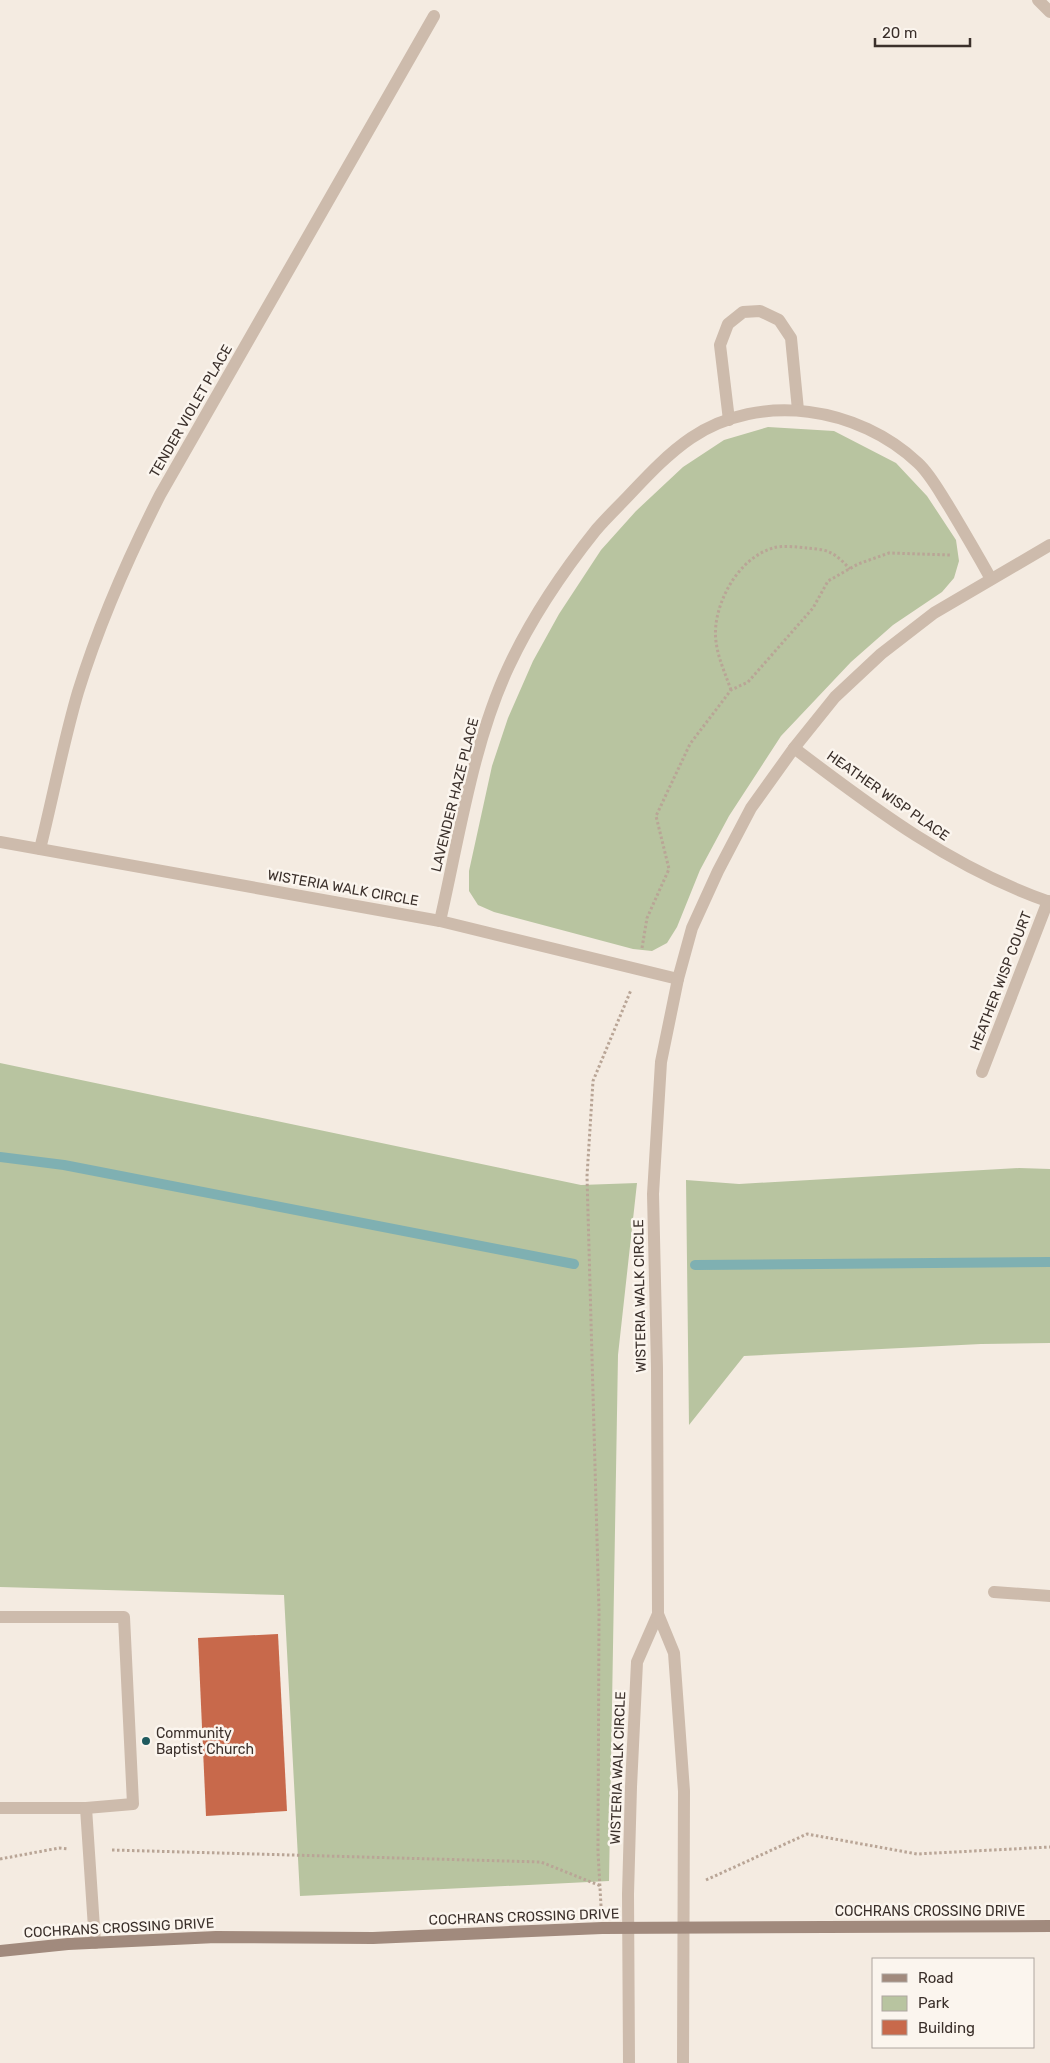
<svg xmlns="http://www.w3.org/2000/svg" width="1050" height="2063" viewBox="0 0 1050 2063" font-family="Rubik,sans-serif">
<rect width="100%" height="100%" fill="#f4ebe1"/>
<!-- green -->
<g fill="#b8c4a0">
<path d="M768 427 834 431 896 463 927 496 956 540 959 561 954 578 942 592 893 625 851 662 781 736 729 816 700 870 677 927 667 943 652 951 633 949 494 912 478 905 469 891V871L492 766 508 718 533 661 559 614 601 550 636 511 683 467 724 440Z"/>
<path d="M0 1063 581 1185 637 1183 618 1355 609 1881 300 1896 284 1595 0 1587Z"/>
<path d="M1019 1168 1050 1169V1343L981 1344 744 1356 689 1425 686 1180 739 1184Z"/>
</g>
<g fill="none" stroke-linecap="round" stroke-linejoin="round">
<!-- stream -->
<g stroke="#7fb0b2" stroke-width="10">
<path d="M0 1157 64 1165 574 1264"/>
<path d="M695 1265 1050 1262"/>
</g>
</g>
<!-- building -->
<path fill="#c8694b" d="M278 1634 287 1811 206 1816 198 1638Z"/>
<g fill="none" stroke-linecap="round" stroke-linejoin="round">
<!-- path -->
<g stroke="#b9a596" stroke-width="3" stroke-dasharray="2.5 2.5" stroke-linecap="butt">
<path d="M731 690C723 667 713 648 716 624 720 593 742 557 773 548 782 545 797 547 807 548 814 549 823 549 829 552 837 555 844 563 850 569"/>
<path d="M642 948 647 918 669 869 656 816 690 744 731 690 748 682 813 608 828 581 858 564 889 553 951 555"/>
<path d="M112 1850 541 1862 601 1886"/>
<path d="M0 1859 59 1848 68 1849"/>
<path d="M706 1880 807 1834 917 1854 1050 1847"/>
<path d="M601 1906 598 1852 599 1611 587 1176 593 1081 631 990"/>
</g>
<!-- lane -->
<g stroke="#cdbbac" stroke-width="12">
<path d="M0 1617H124L133 1804 86 1808H0"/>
<path d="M86 1808 95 1943"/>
</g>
<!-- street -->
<g stroke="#cdbbac" stroke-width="12">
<path d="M1038 0 1050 12"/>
<path d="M729 420 720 345 728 324 743 312 760 311 779 320 791 338 798 410"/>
<path d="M794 748C874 809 954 869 1050 902"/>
<path d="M0 842 440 921 678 979"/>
<path d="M40 849C53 797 63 743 78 692 99 624 128 558 160 495L434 16"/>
<path d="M440 921C459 838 473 742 509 666 531 619 564 570 596 530 607 517 620 505 632 492 650 473 669 453 691 438 761 391 859 407 918 463 930 474 939 491 948 505 963 530 977 554 991 579"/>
<path d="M982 1072 1048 901"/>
<path d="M994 1592 1050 1596"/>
<path d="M629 2063 628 1894 631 1787 637 1662 658 1614"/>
<path d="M683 2063 684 1791 674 1653 658 1614 657 1368 653 1194 661 1062 678 979 692 928 718 871 751 808 794 748 835 697 881 654 934 613 1050 545"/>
</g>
<!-- secondary -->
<path stroke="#a18a7d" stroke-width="12" d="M0 1951 68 1944 216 1937 373 1938 602 1928 1050 1926"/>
</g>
<!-- markers -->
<circle fill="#1f5a5e" stroke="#fbf5ee" stroke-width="2" cx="146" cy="1741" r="5"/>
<g text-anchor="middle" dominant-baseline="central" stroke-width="5" stroke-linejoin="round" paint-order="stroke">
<!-- street labels -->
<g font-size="14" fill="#3b302b" stroke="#fbf5ee">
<text transform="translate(191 411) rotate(-60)">TENDER VIOLET PLACE</text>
<text transform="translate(455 795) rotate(-76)">LAVENDER HAZE PLACE</text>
<text transform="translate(888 796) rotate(35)">HEATHER WISP PLACE</text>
<text transform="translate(343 888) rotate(10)">WISTERIA WALK CIRCLE</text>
<text transform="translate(1001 981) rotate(-69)">HEATHER WISP COURT</text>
<text transform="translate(640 1296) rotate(-91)">WISTERIA WALK CIRCLE</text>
<text transform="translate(618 1768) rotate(-88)">WISTERIA WALK CIRCLE</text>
<text x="930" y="1911">COCHRANS CROSSING DRIVE</text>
<text transform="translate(524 1917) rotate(-2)">COCHRANS CROSSING DRIVE</text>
<text transform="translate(119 1928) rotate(-3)">COCHRANS CROSSING DRIVE</text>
</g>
<!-- poi labels -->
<g font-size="14" fill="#3b302b" stroke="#fbf5ee" text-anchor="start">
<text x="156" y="1733">Community<tspan x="156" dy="16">Baptist Church</tspan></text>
</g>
</g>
<!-- legend -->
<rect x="872" y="1958" width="162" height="90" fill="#fbf5ee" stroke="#aea6a0"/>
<rect x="882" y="1974" width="25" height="8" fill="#a18a7d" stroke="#aea6a0"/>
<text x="918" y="1983" font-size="15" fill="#3b302b">Road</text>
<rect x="882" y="1996" width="25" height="15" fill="#b8c4a0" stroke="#aea6a0"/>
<text x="918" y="2008" font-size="15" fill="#3b302b">Park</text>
<rect x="882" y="2020" width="25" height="15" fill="#c8694b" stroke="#aea6a0"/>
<text x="918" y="2033" font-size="15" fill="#3b302b">Building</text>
<!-- scale -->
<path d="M875 38v8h95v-8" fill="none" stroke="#3b302b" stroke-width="2.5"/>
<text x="882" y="38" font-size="15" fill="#3b302b" stroke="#fbf5ee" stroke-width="4" paint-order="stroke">20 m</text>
</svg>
